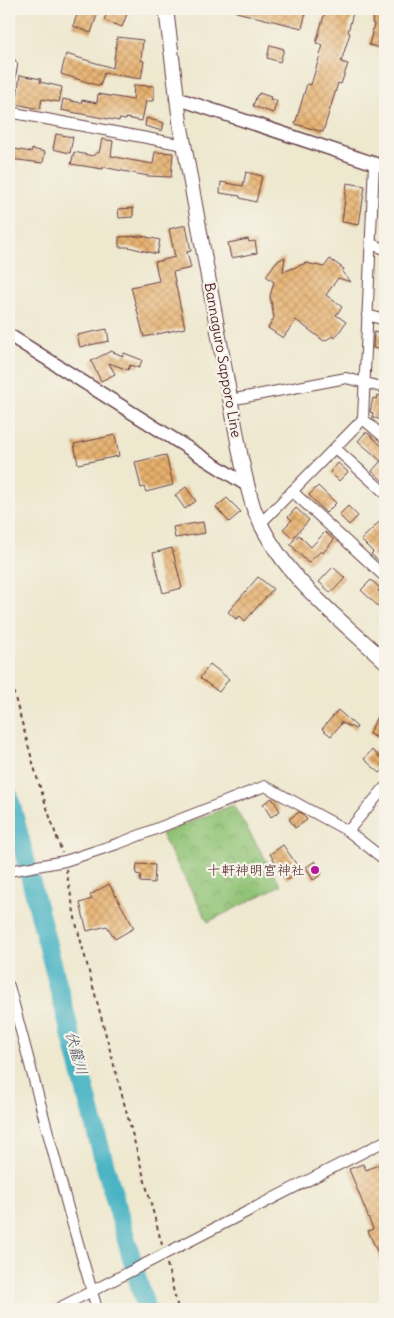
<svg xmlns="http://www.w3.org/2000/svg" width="394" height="1318" viewBox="0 0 394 1318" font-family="Delius,'Klee One',sans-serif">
<defs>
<pattern id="park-crowns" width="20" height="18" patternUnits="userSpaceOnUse" patternTransform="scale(1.25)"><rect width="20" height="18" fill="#8fc375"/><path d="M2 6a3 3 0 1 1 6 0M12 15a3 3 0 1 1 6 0" fill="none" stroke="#779e60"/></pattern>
<pattern id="building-cross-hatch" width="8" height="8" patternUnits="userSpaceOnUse" patternTransform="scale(1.25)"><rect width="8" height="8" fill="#e7b16d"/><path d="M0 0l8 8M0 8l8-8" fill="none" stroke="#bd8f5a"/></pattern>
</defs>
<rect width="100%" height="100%" fill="#f7f3e8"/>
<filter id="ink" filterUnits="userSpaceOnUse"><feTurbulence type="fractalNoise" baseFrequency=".02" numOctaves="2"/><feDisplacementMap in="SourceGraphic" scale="10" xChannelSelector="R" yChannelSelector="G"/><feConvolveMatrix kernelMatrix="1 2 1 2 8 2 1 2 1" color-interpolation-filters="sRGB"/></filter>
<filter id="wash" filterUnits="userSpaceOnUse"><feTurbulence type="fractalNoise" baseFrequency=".0096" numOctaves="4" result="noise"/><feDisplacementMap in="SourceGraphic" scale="20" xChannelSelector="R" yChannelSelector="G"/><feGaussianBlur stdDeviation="1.12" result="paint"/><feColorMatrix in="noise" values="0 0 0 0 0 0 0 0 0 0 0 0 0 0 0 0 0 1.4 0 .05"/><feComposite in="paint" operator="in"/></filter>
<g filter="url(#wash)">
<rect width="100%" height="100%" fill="#eee8cf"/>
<!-- park -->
<path fill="url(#park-crowns)" stroke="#6c7150" d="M233 805 281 885 208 922 161 834Z"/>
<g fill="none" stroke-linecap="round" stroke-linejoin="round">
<!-- river -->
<path stroke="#48b4c4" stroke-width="19" d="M9 796 100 1147 146 1309"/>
</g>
<g id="blocks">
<!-- building -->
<g fill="url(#building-cross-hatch)">
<path d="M79 9H87L98 12 91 33 73 26Z"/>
<path d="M109 9H121L128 11 122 27 104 20Z"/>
<path d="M236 9H307L302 28 236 12Z"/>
<path d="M326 9H354L348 32 350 33 341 62 348 64 341 84 338 83 323 132 295 124 307 84 311 85 323 45 316 43Z"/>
<path d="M376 9H385V49L369 45 374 24 372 23Z"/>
<path d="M117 37 143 40 141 60 144 61 141 79 104 73 100 86 61 74 66 54 113 68Z"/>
<path d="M270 45 284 49 280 62 267 58Z"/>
<path d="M20 75 41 79 40 82 62 87 59 102 42 99 40 109 16 104Z"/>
<path d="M134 85 154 86V101H146L142 121 126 118V120L119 119V121L61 110 63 99 81 103 82 100 97 103 98 94 133 100Z"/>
<path d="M259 93 271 97 270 99 277 101 273 113 253 106 257 95H259Z"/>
<path d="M146 118 164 123 162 131 145 126Z"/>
<path d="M56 134 73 137 70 153 53 149Z"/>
<path d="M102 139 113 141 111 156 130 160 153 164 155 152 173 153 171 177 148 176 103 167V169L71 164 74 152 93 156 97 152 99 153Z"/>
<path d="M9 148 31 152 32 149 45 152 43 163 9 159Z"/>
<path d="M246 172 262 176 256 202 240 198V196L220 193 221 182 243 186Z"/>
<path d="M347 183 365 186 359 225 342 222Z"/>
<path d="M133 208V217L119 218 118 209Z"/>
<path d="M186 225 191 251 187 252 191 268 173 272 185 328 144 337 131 287 159 281 155 262 175 257 169 229Z"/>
<path d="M142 236 160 240 157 254 128 247H119V237Z"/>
<path d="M248 239 249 242 255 241 257 253 231 258 228 243Z"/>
<path d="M285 257 283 272 306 263 324 267 330 259 344 269 342 272 351 282 338 278 326 295 342 307 336 315 346 322 335 338 333 336 324 341 296 320 283 338 268 328 274 318 270 296 274 282 266 276 276 262Z"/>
<path d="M107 329 109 341 80 347 77 335Z"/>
<path d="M374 332 385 335 382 350 373 348Z"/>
<path d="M111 351 123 356 124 353 142 360 139 368 130 365 128 370 109 363 115 374 101 381 91 361Z"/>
<path d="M378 395 385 398V421L372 417 373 413 370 412 373 398 377 399Z"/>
<path d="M365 433H368L385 449V483L372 471 381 461 358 441Z"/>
<path d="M115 435 119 456 78 464 74 444Z"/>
<path d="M166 455 173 485 146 492 144 487 141 488 135 462Z"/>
<path d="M338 463 348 472 339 481 330 472Z"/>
<path d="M318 486 336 503 326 513 309 495Z"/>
<path d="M186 487 196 501 185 509 175 495Z"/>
<path d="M227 498 241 512 229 522 216 507Z"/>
<path d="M348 506 358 516 349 525 339 515Z"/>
<path d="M296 508 309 520 293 538 283 529 292 520 288 517Z"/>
<path d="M385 516V567L371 554 373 552 361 540Z"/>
<path d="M203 522 205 533 175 538 173 527Z"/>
<path d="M325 532 334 540 323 553 321 551 308 563 290 544 299 535 311 547Z"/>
<path d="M172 548 182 588 163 593 153 553Z"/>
<path d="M333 567 345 578 331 593 319 582Z"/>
<path d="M258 577 273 589 245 621 240 616 236 619 228 612Z"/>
<path d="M371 580 380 588 378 591 385 598V613L361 590Z"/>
<path d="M210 664 229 679 219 692 200 678Z"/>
<path d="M385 699V741L369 734Z"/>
<path d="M338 710 357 727 356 729 340 722 341 724 331 736 322 729Z"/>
<path d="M372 750 385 762V768L380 773 364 759Z"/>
<path d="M272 798 280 811 271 817 263 804Z"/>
<path d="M299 812 303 814 307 820 295 828 289 819Z"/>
<path d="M283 845 301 871 287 880 270 854Z"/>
<path d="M315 861 322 874 313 880 306 867Z"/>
<path d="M137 864 155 865 154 883 140 882 141 875 136 874Z"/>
<path d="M109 884 134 928 115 939 107 926 87 931 80 903 92 899 90 895Z"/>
<path d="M385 1162V1269L368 1231 373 1229 349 1169 363 1164 366 1170Z"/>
</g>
</g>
</g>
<g filter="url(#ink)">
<use href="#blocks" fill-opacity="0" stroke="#633d44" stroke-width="1"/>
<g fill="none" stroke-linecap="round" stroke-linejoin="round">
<!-- minor casing -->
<g stroke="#633d44" stroke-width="12">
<g id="minor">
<path d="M9 83 12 65"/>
<path d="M9 112 184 145"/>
<path d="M371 244 385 249"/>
<path d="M367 315 385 320"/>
<path d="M230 400 346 378 385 388"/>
<path d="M363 419 385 438"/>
<path d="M335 448 385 493"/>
<path d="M292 491 385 577"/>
<path d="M261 523 363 419 374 163"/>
<path d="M348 831 385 860"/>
<path d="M9 871 65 861 120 843 265 786 348 831 385 787"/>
<path d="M9 986 68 1208 97 1309"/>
<path d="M57 1309 385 1141"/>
</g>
</g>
<!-- tertiary casing -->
<g stroke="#633d44" stroke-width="15">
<g id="tertiary">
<path d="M176 98 385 167"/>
<path d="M9 335 248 486"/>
</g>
</g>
<!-- secondary casing -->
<g stroke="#633d44" stroke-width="16">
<path id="secondary" d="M166 9 180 122 240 453C244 472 248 491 254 509 280 574 335 615 385 661"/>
</g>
<!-- path -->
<g stroke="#633d44" stroke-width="2" stroke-dasharray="4 4" stroke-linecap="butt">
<path d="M9 676 38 781 62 853"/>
<path d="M66 869 76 923 162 1245"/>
<path d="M167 1264 178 1309"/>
</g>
<!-- minor -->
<use href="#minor" stroke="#fff" stroke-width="10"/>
<!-- tertiary -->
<use href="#tertiary" stroke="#fff" stroke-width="12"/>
<!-- secondary -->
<use href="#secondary" stroke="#fff" stroke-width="14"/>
</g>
</g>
<!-- markers -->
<circle fill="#b5179e" stroke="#f7f3e8" stroke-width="2" cx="315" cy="870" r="5"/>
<g text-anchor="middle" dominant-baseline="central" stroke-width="4.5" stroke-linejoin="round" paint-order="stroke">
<!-- street labels -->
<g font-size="14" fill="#4a1f2b" stroke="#f7f3e8">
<text transform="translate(223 360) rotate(80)">Bannaguro Sapporo Line</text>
</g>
<!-- poi labels -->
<g font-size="14" fill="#4a1f2b" stroke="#f7f3e8" text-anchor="end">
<text x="305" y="870">十軒神明宮神社</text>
</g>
<!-- water labels -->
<g font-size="15" font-style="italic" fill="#495361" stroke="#f7f3e8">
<text transform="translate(77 1053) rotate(75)">伏籠川</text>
</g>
</g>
<!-- margin -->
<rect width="394" height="1318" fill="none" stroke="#f7f3e8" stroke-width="30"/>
</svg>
